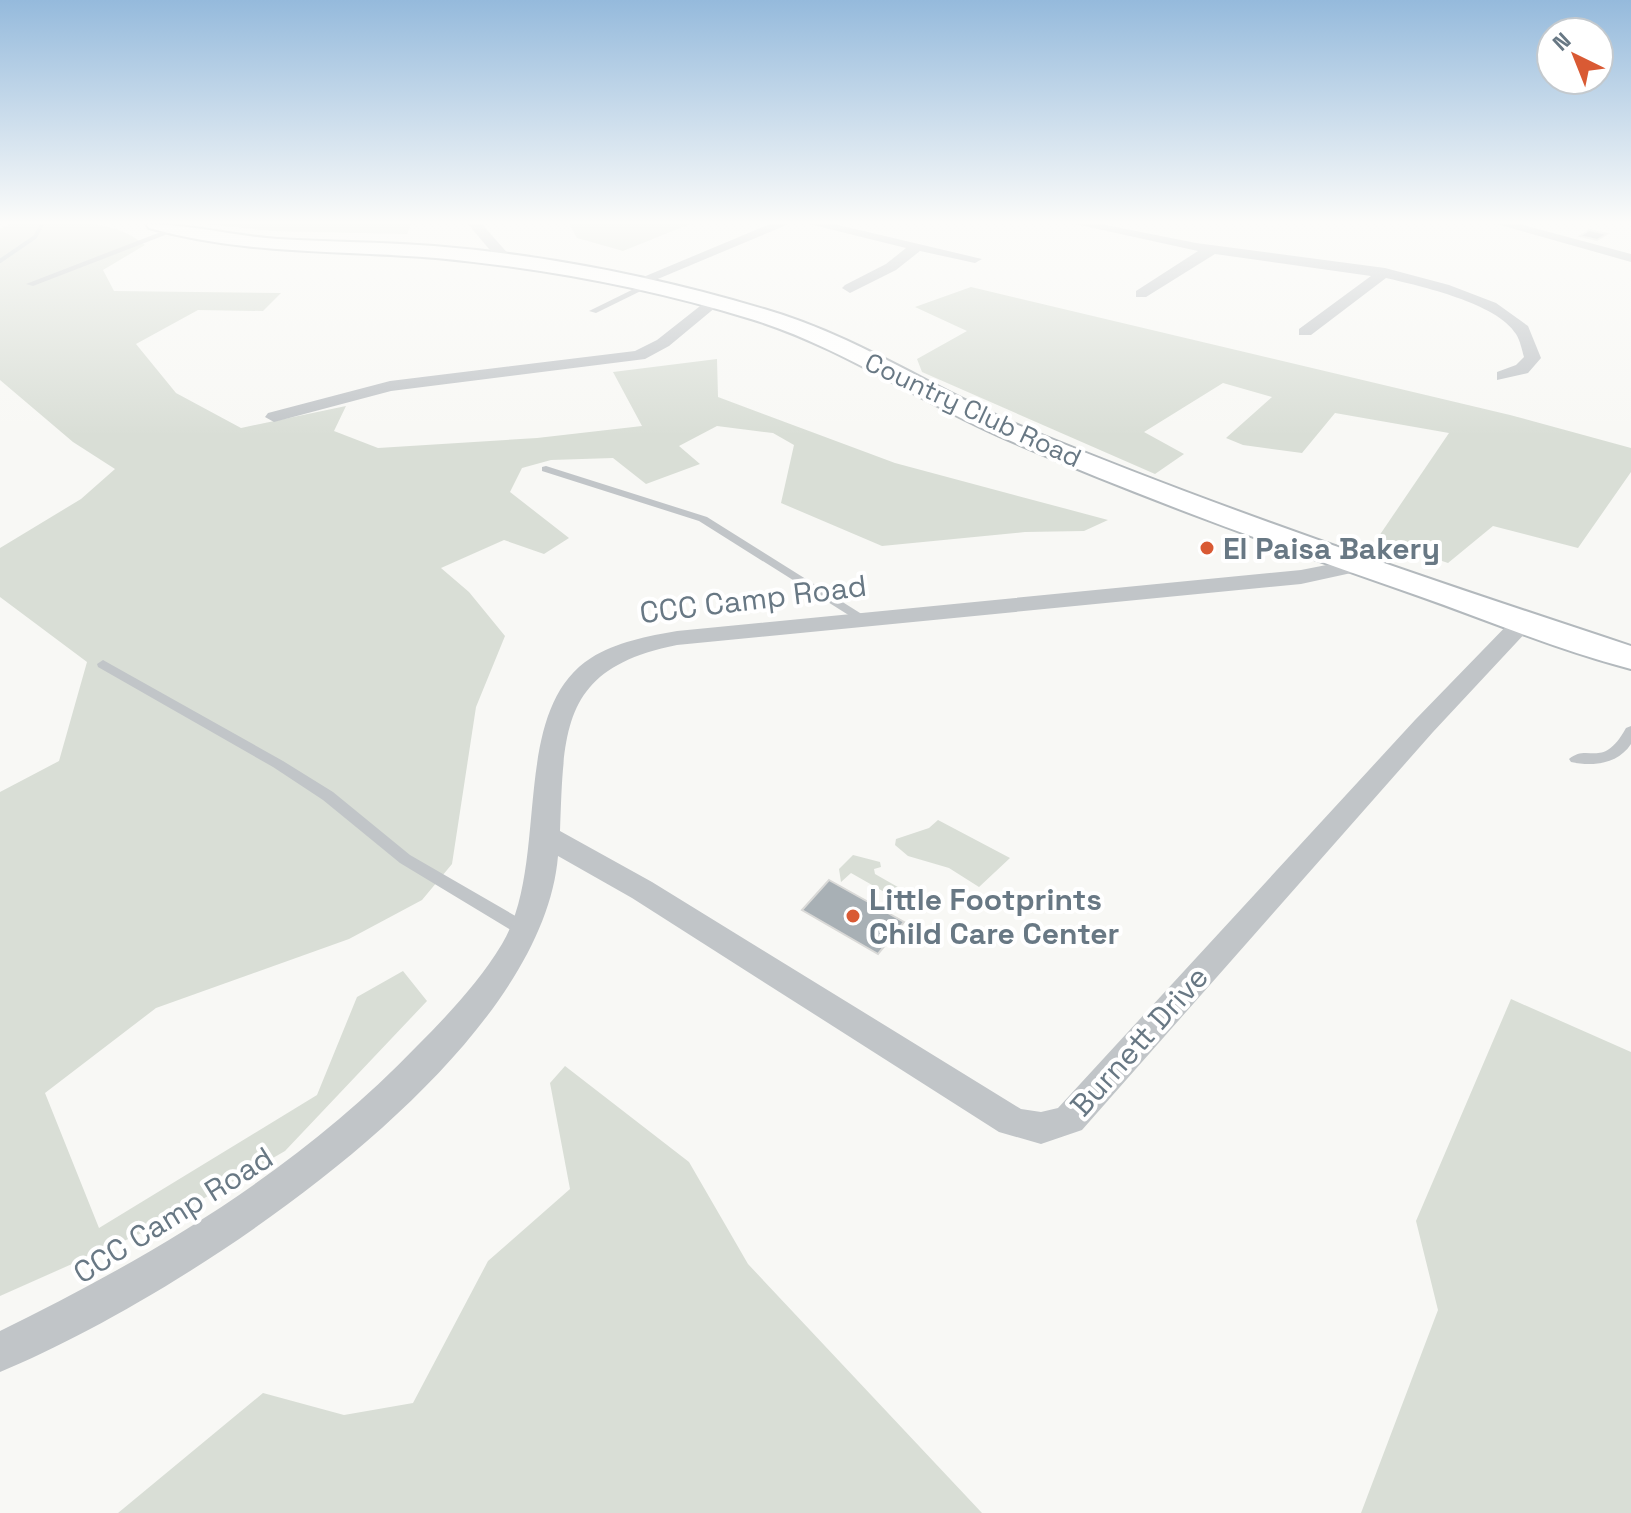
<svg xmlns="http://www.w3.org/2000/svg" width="1631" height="1513" viewBox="0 0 1631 1513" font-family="'Space Grotesk',sans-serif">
<rect width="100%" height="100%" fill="#f8f8f5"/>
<!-- green -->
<g fill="#d9ded6">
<path d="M10 224C56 224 108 214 145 245L103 270 114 291 281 293 263 311 198 310 136 344 176 393 241 428 346 406 334 431 378 448 537 438 642 426 613 372 717 359 718 397 895 463 1108 520 1084 531 1025 532 882 546 781 503 794 445 773 433 717 426 679 446 700 464 646 484 613 458 551 460 522 468 510 492 569 538 544 554 504 540 441 568 469 592 505 636 476 707 452 864 422 900 349 939 156 1008 45 1093 99 1228 317 1095 357 997 403 971 427 1001 285 1151 153 1228 0 1296V792L59 761 87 662 0 597V548L81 499 115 469 73 442 0 380V229Z"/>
<path d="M204 224H411L407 234 272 231Z"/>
<path d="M569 224H690L623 251 577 238Z"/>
<path d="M971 287 1510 415 1631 448V472L1578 548 1493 526 1448 563 1377 539 1449 433 1335 413 1302 453 1243 445 1226 438 1272 397 1223 383 1144 432 1184 454 1155 474 922 372 917 359 967 331 915 307Z"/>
<path d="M938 820 1010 858 979 887 949 868 908 856 895 845 896 839 929 828Z"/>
<path d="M853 855 880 862 881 867 874 869 875 874 931 906 923 914 851 873 841 882 839 869Z"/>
<path d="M1511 999 1631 1052V1513H1361L1438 1310 1416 1221Z"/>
<path d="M565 1066 689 1162 748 1264 982 1513H118L263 1393 344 1415 413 1403 488 1261 570 1189 550 1083Z"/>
</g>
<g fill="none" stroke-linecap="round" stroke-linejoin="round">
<!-- stream -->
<path stroke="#bac4c9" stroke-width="4" d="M0 261 35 237 42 224"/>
</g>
<!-- building -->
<g fill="#a8b0b5" stroke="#d9d9d7" stroke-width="2">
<path d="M1589 230 1607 234 1597 240 1580 236Z"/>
<path d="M829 880 904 922 878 954 802 910Z"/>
</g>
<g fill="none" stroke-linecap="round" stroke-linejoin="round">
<!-- secondary casing -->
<g stroke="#b3b9bd" stroke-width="4">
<path id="secondary" d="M146 224C190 224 233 236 278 239 330 242 382 242 434 246 545 255 657 277 764 309 858 336 938 392 1027 429 1225 511 1428 579 1631 646V669C1558 650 1487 620 1416 595 1278 547 1140 497 1006 439 919 402 842 347 751 319 650 288 542 268 436 258 339 250 244 255 149 228Z"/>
</g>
<!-- lane -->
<g fill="#c1c5c8" fill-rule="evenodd">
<path d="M171 228 178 230 33 286 26 284Z"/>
<path d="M646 283 653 285 596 313 589 311Z"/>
<path d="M546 466 707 517 868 618 862 622 858 621 699 521 542 471V467Z"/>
<path d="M103 660 283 761 333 792 410 855 531 925 533 930 531 935 525 937 519 935 400 863 323 800 273 767 98 667 97 664Z"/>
<path d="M1631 726V744C1618 764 1593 767 1571 762L1569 759C1589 742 1602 771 1626 728Z"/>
</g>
<!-- street -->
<g fill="#c1c5c8" fill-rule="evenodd">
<path d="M468 224H482L510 256V262H500Z"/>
<path d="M770 224H789L641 286 629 283Z"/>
<path d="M809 224H834L982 259 975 263 920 251 896 270 850 293 842 288 845 285 886 264 906 248Z"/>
<path d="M1075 224H1101L1196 243 1385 268 1449 285 1496 303 1528 326 1541 358 1528 373 1497 380V372L1516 365 1524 357C1522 350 1520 340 1516 334 1497 303 1420 286 1386 278L1311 335H1299V329L1371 276 1215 254 1146 297H1136V291L1198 251Z"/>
<path d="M1497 224H1519L1631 254V262Z"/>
<path d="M709 299 722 302 669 346 645 359 391 391 274 422 265 417 268 413 390 381 635 351 657 340Z"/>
<path d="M1357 559 1365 560 1368 565 1365 570 1301 584 677 645C561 668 564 729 560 831L652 882 1021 1109 1041 1112 1058 1108 1415 720 1515 617H1531L1534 622 1531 627 1433 732 1082 1130 1041 1144 999 1132 632 898 558 856C541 1064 177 1299 0 1372V1331C153 1256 298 1170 417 1046 448 1015 479 982 502 944 551 862 508 711 591 658 616 642 648 636 677 631L1301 570Z"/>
</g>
<!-- secondary -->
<use href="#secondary" fill="#fff" fill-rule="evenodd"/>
</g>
<!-- sky -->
<linearGradient id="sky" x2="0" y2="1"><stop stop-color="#95badc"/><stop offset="0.51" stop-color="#fcfcfa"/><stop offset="1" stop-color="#fcfcfa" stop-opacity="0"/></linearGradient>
<rect width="1631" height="436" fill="url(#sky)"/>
<!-- markers -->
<g fill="#d95a34" stroke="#fff" stroke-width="3">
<circle cx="1207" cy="548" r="8"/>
<circle cx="853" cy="916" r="8"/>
</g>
<g text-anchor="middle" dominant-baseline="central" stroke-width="8" stroke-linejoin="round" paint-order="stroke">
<!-- far-street labels -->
<g font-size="26" fill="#687884" stroke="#fff">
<text transform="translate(973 410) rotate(25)">Country Club Road</text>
</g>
<!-- poi labels -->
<g font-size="30" font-weight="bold" fill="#687884" stroke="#fff" text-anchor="start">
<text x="1223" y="548">El Paisa Bakery</text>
<text x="869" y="899">Little Footprints<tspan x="869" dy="34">Child Care Center</tspan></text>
</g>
<!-- street labels -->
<g font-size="30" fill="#687884" stroke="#fff">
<text transform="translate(753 599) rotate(-7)">CCC Camp Road</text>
<text transform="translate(1139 1041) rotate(-48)">Burnett Drive</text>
<text transform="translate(173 1215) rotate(-32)">CCC Camp Road</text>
</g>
</g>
<!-- north arrow -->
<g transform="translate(1575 56) rotate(317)"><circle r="38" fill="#ffffff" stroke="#c3c9ce" stroke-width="2"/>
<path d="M0-6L14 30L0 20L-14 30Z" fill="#d95a34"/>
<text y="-12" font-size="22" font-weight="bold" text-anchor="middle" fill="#687884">N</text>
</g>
</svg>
